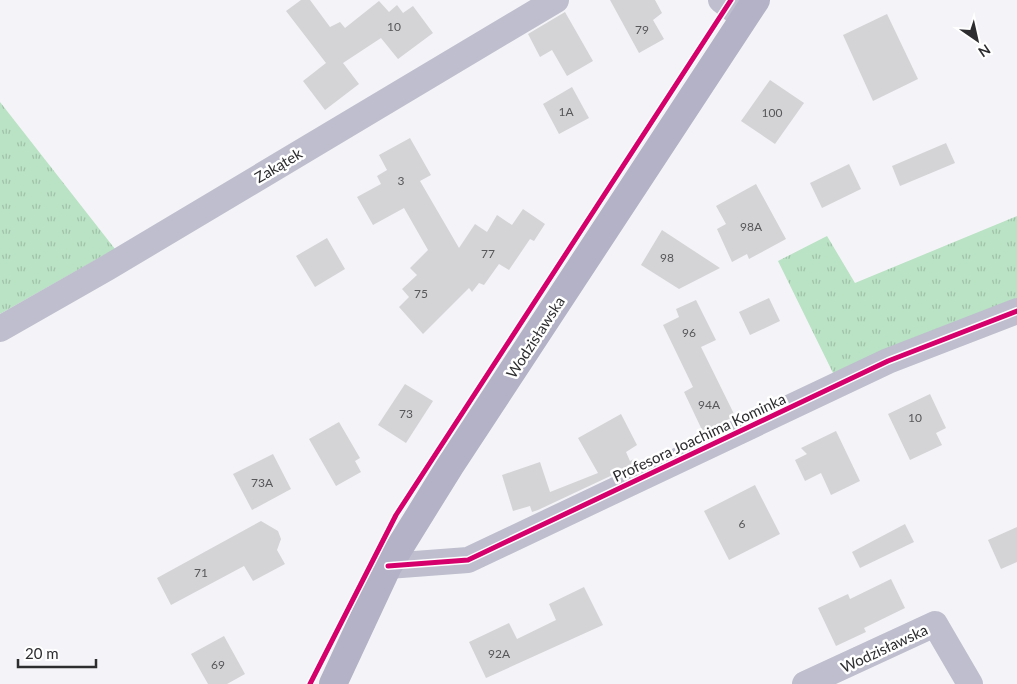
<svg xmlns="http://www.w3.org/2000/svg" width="1017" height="684" viewBox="0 0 1017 684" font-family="Lato,sans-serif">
<defs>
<pattern id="grass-tufts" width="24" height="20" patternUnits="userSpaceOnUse" patternTransform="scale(1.25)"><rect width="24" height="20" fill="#bae2c4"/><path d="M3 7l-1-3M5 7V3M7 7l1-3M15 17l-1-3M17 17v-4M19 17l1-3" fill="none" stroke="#a0c2a9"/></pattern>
</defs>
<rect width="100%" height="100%" fill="#f4f4f8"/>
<!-- grass -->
<g fill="url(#grass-tufts)">
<path d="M0 102 115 249 0 314Z"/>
<path d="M1017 216V298L834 375 778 261 827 236 855 283Z"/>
</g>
<!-- building -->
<g fill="#d4d4d7">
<path d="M301 0H310L330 27 340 22 345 28 379 1 389 12 397 5 403 13 413 6 433 33 398 59 381 38 343 63 359 84 325 110 303 81 326 63 286 11Z"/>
<path d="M610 0H655L662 13 653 20 664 39 639 53Z"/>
<path d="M565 12 593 61 567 76 552 50 540 57 528 34Z"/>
<path d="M887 14 918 79 873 101 843 35Z"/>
<path d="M770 80 804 103 775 144 741 121Z"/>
<path d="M572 87 589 118 559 134 543 104Z"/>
<path d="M410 138 431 175 420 181 459 248 475 224 487 232 497 215 512 225 523 209 545 224 534 241 530 239 509 270 499 264 484 285 479 283 472 292 469 288 423 334 399 307 409 297 402 289 417 275 410 268 428 250 404 208 373 225 357 197 381 184 377 176 387 170 379 155Z"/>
<path d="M946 143 955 163 900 186 892 166Z"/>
<path d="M849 164 861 189 822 208 810 183Z"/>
<path d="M756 184 786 239 749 259 747 254 732 262 717 229 726 224 716 206Z"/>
<path d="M662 230 720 268 679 289 641 265Z"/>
<path d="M327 238 345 269 315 287 296 256Z"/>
<path d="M769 298 780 321 750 335 739 312Z"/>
<path d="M696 300 716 340 701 347 735 416 703 432 684 392 693 387 663 325 679 317 676 309Z"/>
<path d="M405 384 433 401 406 443 378 425Z"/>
<path d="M930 394 946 428 936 433 942 445 910 460 888 414Z"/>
<path d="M621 414 637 445 626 452 630 461 634 459 636 464 538 510 532 512 530 506 513 511 502 475 540 462 550 492 598 473 578 438Z"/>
<path d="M339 422 360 458 355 461 361 472 336 486 309 439Z"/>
<path d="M836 431 860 481 831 495 821 473 805 481 795 460 807 454 801 448Z"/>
<path d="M273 454 291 489 252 510 233 474Z"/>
<path d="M755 485 780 534 729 560 704 511Z"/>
<path d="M261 521 278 531 281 539 277 550 285 564 253 581 244 566 171 605 157 578Z"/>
<path d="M905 524 914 542 860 568 852 552Z"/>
<path d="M1017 527V562L1001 569 988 540Z"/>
<path d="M891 579 905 608 864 628 866 632 836 646 818 608 848 594 850 599Z"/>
<path d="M584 587 603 625 486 678 469 642 509 623 517 639 556 620 549 604Z"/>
<path d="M224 636 245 674 227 684H208L191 654Z"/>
</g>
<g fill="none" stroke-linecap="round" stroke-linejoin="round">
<!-- street -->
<g stroke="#bebece" stroke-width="26">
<path d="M721 0 744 18"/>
<path d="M0 329 107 268 556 0"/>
<path d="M388 566 468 560 888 361 1017 311"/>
<path d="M805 684 935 624 970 684"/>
</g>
<!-- secondary -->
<path stroke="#b3b2c7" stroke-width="28" d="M333 684 388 566 450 466 756 0"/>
<!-- cycleway casing -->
<g stroke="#fff" stroke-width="8">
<g id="cycleway">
<path d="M388 566 468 560 888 361 1017 311"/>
<path d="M310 684 396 515 731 0"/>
</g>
</g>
<!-- cycleway -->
<use href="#cycleway" stroke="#d6006c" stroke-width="5"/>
</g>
<g text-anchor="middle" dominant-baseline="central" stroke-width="5" stroke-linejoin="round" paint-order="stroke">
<!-- number labels -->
<g font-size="12" fill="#575659">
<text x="394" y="26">10</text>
<text x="642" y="29">79</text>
<text x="566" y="111">1A</text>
<text x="772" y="112">100</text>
<text x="401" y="180">3</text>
<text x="751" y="226">98A</text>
<text x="488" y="253">77</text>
<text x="667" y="257">98</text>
<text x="421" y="293">75</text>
<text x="689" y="332">96</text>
<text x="709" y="404">94A</text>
<text x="406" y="413">73</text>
<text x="915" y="417">10</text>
<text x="262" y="482">73A</text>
<text x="742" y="523">6</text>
<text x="201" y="572">71</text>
<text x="499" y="653">92A</text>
<text x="218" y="664">69</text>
</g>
<!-- street labels -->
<g font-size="15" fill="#2d2c2f" stroke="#fff">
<text transform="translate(278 165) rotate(-31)">Zakątek</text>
<text transform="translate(535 337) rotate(-57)">Wodzisławska</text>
<text transform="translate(699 437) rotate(-25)">Profesora Joachima Kominka</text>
<text transform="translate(884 648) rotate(-25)">Wodzisławska</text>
</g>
</g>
<!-- north arrow -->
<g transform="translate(977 40) rotate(146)" stroke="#ffffff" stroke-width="4" paint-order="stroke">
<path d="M0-4L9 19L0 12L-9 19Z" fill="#2d2c2f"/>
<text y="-8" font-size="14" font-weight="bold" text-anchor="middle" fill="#2d2c2f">N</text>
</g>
<!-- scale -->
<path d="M18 659v8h78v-8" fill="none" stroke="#2d2c2f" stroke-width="2.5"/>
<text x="25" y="659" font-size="15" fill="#2d2c2f" stroke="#ffffff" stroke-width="4" paint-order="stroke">20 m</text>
</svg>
